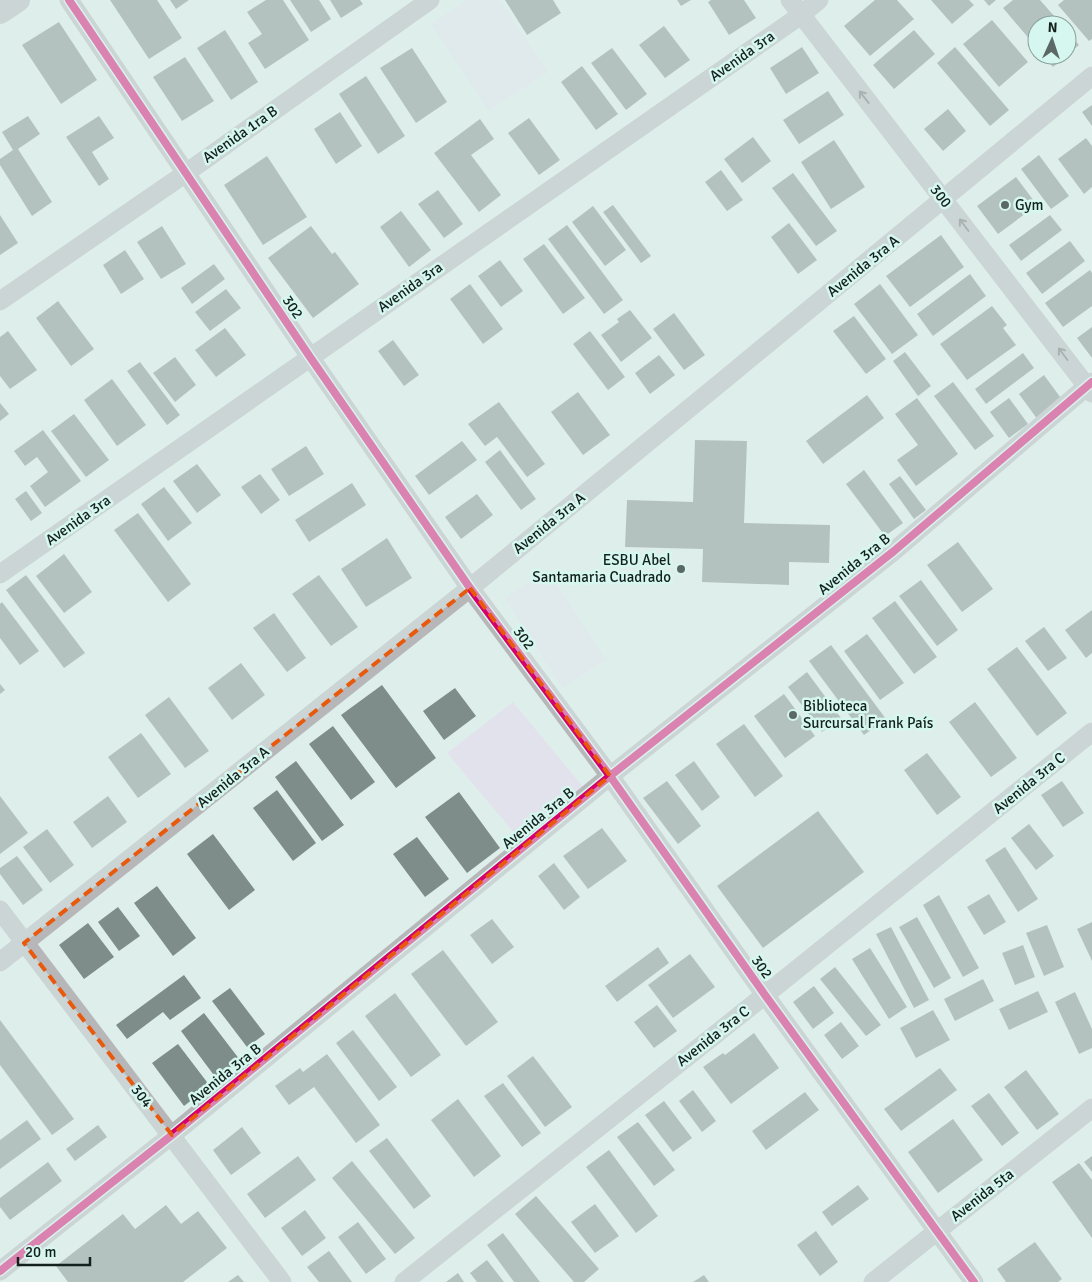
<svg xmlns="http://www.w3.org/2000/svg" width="1092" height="1282" viewBox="0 0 1092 1282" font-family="Signika,sans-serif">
<rect width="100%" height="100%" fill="#deefeb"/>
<!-- green -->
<g fill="#e2e2ec">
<path d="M467 0H499L548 72 489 111 431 24Z"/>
<path d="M548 570 606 660 562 688 505 598Z"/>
<path d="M513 702 585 789 521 841 447 753Z"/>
</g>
<!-- building -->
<g fill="#7f8d8a">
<path d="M110 0H157L182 38 149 59Z"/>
<path d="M170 0H189L176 9Z"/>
<path d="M266 0H283L309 40 265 69 248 43 262 34 247 12Z"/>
<path d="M290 0H319L331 19 311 32Z"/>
<path d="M330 0H360L363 4 341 18Z"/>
<path d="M505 0H553L561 13 527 35Z"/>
<path d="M677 0H691L681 6Z"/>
<path d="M711 0H744L756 18 729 35 708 2Z"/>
<path d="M875 0H897L914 19 870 56 844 26Z"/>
<path d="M931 0H969L974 5 952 24Z"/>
<path d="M984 0H996L989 6Z"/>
<path d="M1013 0H1040L1062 25H1037V48L1003 8Z"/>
<path d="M1064 0H1092V39L1089 41 1058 5Z"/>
<path d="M992 20 1028 62 999 87 963 44Z"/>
<path d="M59 22 97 80 61 104 22 45Z"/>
<path d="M664 26 690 60 665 78 639 45Z"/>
<path d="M225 30 258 82 231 100 197 48Z"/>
<path d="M914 30 935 54 894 89 873 65Z"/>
<path d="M1067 31 1079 45 1053 67 1043 55H1067Z"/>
<path d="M802 47 819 73 786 94 770 68Z"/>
<path d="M955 47 1009 110 990 126 937 63Z"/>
<path d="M412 48 447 102 416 123 380 68Z"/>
<path d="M612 48 647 94 626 110 591 63Z"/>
<path d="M185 57 214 101 182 121 153 77Z"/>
<path d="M582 66 618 114 596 130 561 82Z"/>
<path d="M366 76 405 136 378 154 339 94Z"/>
<path d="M828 91 844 115 799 144 783 120Z"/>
<path d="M1092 105V126L1082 112Z"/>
<path d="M948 109 966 131 943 151 924 129Z"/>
<path d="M340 112 362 146 336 164 314 129Z"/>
<path d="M28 116 40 134 18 149 52 202 32 216 0 165V159L13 150 2 132Z"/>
<path d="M99 116 114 138 92 152 109 179 99 186 66 137Z"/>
<path d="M529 118 560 160 539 175 508 133Z"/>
<path d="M480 119 494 139 471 155 501 195 479 212 434 153Z"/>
<path d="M753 137 771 161 742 183 724 159Z"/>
<path d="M1086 138 1092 146V187L1084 194 1058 159Z"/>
<path d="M834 140 865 187 831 209 801 162Z"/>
<path d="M1039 155 1069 196 1051 209 1021 169Z"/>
<path d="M267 156 307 217 263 245 224 185Z"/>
<path d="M721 170 743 200 727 211 705 182Z"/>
<path d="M793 173 837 231 816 246 772 188Z"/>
<path d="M1016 177 1037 205 998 234 977 206Z"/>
<path d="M438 190 463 224 444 238 418 204Z"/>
<path d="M613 205 651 256 641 263 603 212Z"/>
<path d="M593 206 626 250 605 266 572 222Z"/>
<path d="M401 211 431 250 409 267 380 227Z"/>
<path d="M0 215 18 243 0 255Z"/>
<path d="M1050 215 1062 230 1021 261 1009 245Z"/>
<path d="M789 223 817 260 798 274 771 237Z"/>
<path d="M567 225 623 300 604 314 548 239Z"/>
<path d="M162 226 186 264 161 279 137 242Z"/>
<path d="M311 226 332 254 335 252 359 284 313 318 268 258Z"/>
<path d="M941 235 964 267 910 307 886 276Z"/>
<path d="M1070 241 1085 261 1042 294 1026 273Z"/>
<path d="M544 244 585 298 563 314 523 259Z"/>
<path d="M125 250 144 279 121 294 103 265Z"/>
<path d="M500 260 523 291 501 307 478 276Z"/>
<path d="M214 264 225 279 192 304 181 288Z"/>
<path d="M1090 270 1092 273V306L1063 327 1045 303Z"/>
<path d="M970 274 986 296 933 336 917 314Z"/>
<path d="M470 284 503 329 483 344 450 299Z"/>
<path d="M880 284 918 335 892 354 854 304Z"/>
<path d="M226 289 241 308 210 331 195 312Z"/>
<path d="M58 301 94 349 71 366 36 318Z"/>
<path d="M992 306 1007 325 1003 328 1016 345 967 380 940 344Z"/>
<path d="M630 310 652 338 621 362 601 335 619 322 617 319Z"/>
<path d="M674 313 705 355 684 370 653 329Z"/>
<path d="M854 316 886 359 866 374 833 331Z"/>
<path d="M1092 327V358L1077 338Z"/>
<path d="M225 328 246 355 216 377 195 350Z"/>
<path d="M8 331 37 370 10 389 0 376V337Z"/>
<path d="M590 331 625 377 608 390 573 344Z"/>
<path d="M393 340 419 375 404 386 378 351Z"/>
<path d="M905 352 931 386 918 396 893 361Z"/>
<path d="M1023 353 1034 368 986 404 975 389Z"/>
<path d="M659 355 675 375 650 394 635 373Z"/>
<path d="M175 357 196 385 175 402 153 373Z"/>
<path d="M140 362 180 415 167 425 127 371Z"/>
<path d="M1044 375 1063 401 1038 420 1019 394Z"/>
<path d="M112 379 146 425 117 446 84 400Z"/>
<path d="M953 382 994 436 975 450 934 396Z"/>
<path d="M578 392 610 435 583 455 551 412Z"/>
<path d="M867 395 884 418 823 464 806 441Z"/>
<path d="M917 398 958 454 916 486 897 460 918 445 895 414Z"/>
<path d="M1009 398 1028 424 1009 438 990 412Z"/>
<path d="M499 402 545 464 527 477 497 437 485 446 468 424Z"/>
<path d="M0 403 9 414 0 421Z"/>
<path d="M74 414 109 460 86 477 51 431Z"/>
<path d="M43 430 81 481 45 507 30 486 48 472 37 457 25 466 14 451Z"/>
<path d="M695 440 747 441 744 523 830 525 829 563 789 562V585L702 582 703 549 625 547 627 500 693 502Z"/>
<path d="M462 441 477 460 429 495 415 476Z"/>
<path d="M306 446 324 474 289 496 271 469Z"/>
<path d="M500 450 536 499 521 510 485 462Z"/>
<path d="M197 464 221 495 197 513 173 481Z"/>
<path d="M864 470 903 523 885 536 846 484Z"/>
<path d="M260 474 280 500 261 514 241 487Z"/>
<path d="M900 476 926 510 914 519 889 484Z"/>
<path d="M352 483 366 505 309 542 295 520Z"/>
<path d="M164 487 192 523 168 541 141 504Z"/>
<path d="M26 491 42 513 31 521 15 499Z"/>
<path d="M477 494 493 515 461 539 445 517Z"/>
<path d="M138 513 191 584 168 602 114 530Z"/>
<path d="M387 538 412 578 366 607 341 569Z"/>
<path d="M958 542 993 589 962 612 927 565Z"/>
<path d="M64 554 92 592 64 613 36 576Z"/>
<path d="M26 575 85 653 64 668 6 590Z"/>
<path d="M319 575 358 627 331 646 292 594Z"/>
<path d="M921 580 958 630 937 646 899 596Z"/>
<path d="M895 601 937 657 914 674 872 618Z"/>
<path d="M2 602 39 651 20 665 0 638V604Z"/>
<path d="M1092 610V653L1086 658 1065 630Z"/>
<path d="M274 613 306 658 287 672 253 628Z"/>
<path d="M1044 627 1067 658 1048 671 1025 641Z"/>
<path d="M867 634 904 683 880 700 844 651Z"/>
<path d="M831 645 886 719 864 735 809 661Z"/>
<path d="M1017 647 1067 713 1037 736 987 669Z"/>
<path d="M241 663 265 695 232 720 208 688Z"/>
<path d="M807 672 841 718 822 732 788 687Z"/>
<path d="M0 684 5 690 0 694Z"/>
<path d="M382 685 436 758 396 788 341 715Z"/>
<path d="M455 688 476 716 444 740 423 711Z"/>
<path d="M784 694 815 736 785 758 754 716Z"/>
<path d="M169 697 209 751 185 768 145 715Z"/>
<path d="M975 702 1017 758 991 777 949 722Z"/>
<path d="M744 724 783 776 755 797 716 744Z"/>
<path d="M333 726 375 782 351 800 309 744Z"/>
<path d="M141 733 171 774 138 798 108 757Z"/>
<path d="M927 753 961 797 937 815 904 770Z"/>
<path d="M296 761 344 825 322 841 275 777Z"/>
<path d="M694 761 720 797 702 811 675 775Z"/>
<path d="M667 781 701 826 678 844 643 798Z"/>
<path d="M1062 781 1084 813 1063 827 1041 795Z"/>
<path d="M277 790 316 843 293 861 253 808Z"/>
<path d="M459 792 500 848 467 873 425 817Z"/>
<path d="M0 796 28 833 0 854Z"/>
<path d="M108 796 127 822 92 848 73 822Z"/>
<path d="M818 811 864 872 763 948 717 886Z"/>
<path d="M1029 824 1054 856 1036 870 1011 838Z"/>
<path d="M602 828 627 861 588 889 563 856Z"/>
<path d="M47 829 74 865 50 883 23 847Z"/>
<path d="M213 834 255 890 229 910 187 854Z"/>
<path d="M417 837 449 879 425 897 393 854Z"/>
<path d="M1005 847 1038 899 1018 912 985 860Z"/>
<path d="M17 856 43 890 23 905 0 874V868Z"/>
<path d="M554 863 580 897 564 910 538 876Z"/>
<path d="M157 886 196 938 173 956 134 903Z"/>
<path d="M989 894 1006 922 984 935 967 907Z"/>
<path d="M939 895 979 968 963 977 923 905Z"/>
<path d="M118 907 140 936 119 951 98 922Z"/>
<path d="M917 917 951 978 934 988 899 927Z"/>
<path d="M492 919 514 947 492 964 470 935Z"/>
<path d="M1092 922V961L1077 929Z"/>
<path d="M88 923 114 957 84 979 59 945Z"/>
<path d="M1047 925 1064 967 1044 976 1026 933Z"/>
<path d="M891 927 929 1000 914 1008 876 934Z"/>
<path d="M1023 945 1035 977 1015 985 1002 953Z"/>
<path d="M658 947 669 963 617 1002 605 986Z"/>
<path d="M870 948 907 1007 889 1019 852 959Z"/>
<path d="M443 950 498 1022 466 1046 411 974Z"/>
<path d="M690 954 715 987 673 1018 648 985Z"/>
<path d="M835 967 881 1025 866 1036 820 979Z"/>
<path d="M184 975 201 998 170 1020 163 1012 127 1039 116 1025Z"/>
<path d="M983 979 994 1001 955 1021 944 999Z"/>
<path d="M814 986 834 1013 813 1029 793 1002Z"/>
<path d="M230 988 265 1034 247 1047 212 1001Z"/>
<path d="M1038 991 1048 1012 1009 1030 999 1009Z"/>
<path d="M1075 992 1092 1029V1048L1079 1054 1055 1002Z"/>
<path d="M395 993 441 1055 411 1077 365 1016Z"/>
<path d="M657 1005 677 1031 654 1048 634 1022Z"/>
<path d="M933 1010 950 1040 916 1058 900 1028Z"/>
<path d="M204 1013 240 1060 216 1078 181 1031Z"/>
<path d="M0 1020 74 1119 52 1135 0 1065Z"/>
<path d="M841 1022 859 1046 842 1059 824 1035Z"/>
<path d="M353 1030 397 1087 379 1101 336 1043Z"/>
<path d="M754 1033 779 1068 731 1104 703 1067 723 1053 725 1055Z"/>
<path d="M178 1044 210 1086 184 1106 152 1063Z"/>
<path d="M327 1054 380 1125 356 1143 314 1087 289 1105 275 1086 300 1068 303 1072Z"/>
<path d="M533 1056 572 1107 545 1127 507 1076Z"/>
<path d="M940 1068 957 1090 901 1131 884 1109Z"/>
<path d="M1026 1070 1059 1114 1037 1130 1004 1087Z"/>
<path d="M503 1083 541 1133 522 1147 484 1096Z"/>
<path d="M693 1090 716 1121 702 1132 679 1101Z"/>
<path d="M805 1092 819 1110 766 1150 752 1131Z"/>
<path d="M989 1093 1019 1133 1002 1146 971 1106Z"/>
<path d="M458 1099 501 1156 474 1177 431 1120Z"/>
<path d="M664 1101 692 1138 673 1152 645 1115Z"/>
<path d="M953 1119 983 1160 938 1193 908 1152Z"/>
<path d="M27 1120 41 1139 0 1169V1140Z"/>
<path d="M638 1122 675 1170 654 1186 617 1137Z"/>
<path d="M98 1125 107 1137 75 1161 66 1149Z"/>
<path d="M242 1127 261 1153 231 1175 213 1150Z"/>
<path d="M387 1138 431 1196 414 1209 369 1151Z"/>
<path d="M609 1150 658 1216 636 1233 586 1167Z"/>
<path d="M298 1156 316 1180 265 1218 247 1194Z"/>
<path d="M1092 1156V1172L1084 1162Z"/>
<path d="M352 1161 415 1238 395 1254 332 1178Z"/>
<path d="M48 1162 62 1181 10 1220 0 1207V1198Z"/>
<path d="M1079 1163 1092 1180V1238L1052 1182Z"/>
<path d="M858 1185 869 1199 832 1226 822 1212Z"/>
<path d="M536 1196 599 1269 584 1282H574L515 1214Z"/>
<path d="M595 1204 619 1236 595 1253 571 1222Z"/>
<path d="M166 1205 181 1224 198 1211 227 1248 183 1282H68L56 1266 123 1214 135 1229Z"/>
<path d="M305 1210 326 1238 302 1256 281 1228Z"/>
<path d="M358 1222 386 1259 366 1274 338 1237Z"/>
<path d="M816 1231 838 1262 820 1276 797 1245Z"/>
<path d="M503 1233 540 1282H514L487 1245Z"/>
<path d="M1035 1242 1062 1279 1058 1282H1006L997 1269Z"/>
<path d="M329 1251 352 1282H319L307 1267Z"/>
<path d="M487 1260 504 1282H477L470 1273Z"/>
<path d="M458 1273 464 1282H446Z"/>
<path d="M238 1275 244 1282H228Z"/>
<path d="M704 1275 709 1282H693Z"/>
</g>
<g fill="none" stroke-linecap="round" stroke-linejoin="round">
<!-- minor -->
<g stroke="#b7b7ba" stroke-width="19">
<path d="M69 0 310 357 470 588 610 776 765 995 974 1282"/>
<path d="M790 0 1092 393"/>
<path d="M0 301 186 173 430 0"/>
<path d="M0 574 801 15 819 0"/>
<path d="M0 910 282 1282"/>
<path d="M0 962 470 588 725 379 1092 76"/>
<path d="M0 1271 172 1135 610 776 894 551 1092 382"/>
<path d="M404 1282 765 995 1092 732"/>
<path d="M873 1282 1092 1108"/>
</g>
<!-- tertiary -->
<path stroke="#b7b7ba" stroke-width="24" d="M0 12 18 0"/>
<!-- cycleway casing -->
<g stroke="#d6f7ef" stroke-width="11">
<g id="cycleway">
<path d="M69 0 310 357 470 588 610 776 765 995 974 1282"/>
<path d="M0 1271 172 1135 610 776 894 551 1092 382"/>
</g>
</g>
<!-- cycleway -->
<use href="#cycleway" stroke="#d6006c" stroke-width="8"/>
</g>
<!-- one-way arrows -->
<defs><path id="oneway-shaft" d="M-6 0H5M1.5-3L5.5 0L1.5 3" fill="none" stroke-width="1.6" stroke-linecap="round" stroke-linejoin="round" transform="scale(1.25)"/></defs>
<g stroke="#666c6c">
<use href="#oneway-shaft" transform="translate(864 97) rotate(-128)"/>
<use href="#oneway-shaft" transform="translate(964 225) rotate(-127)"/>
<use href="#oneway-shaft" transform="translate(1063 354) rotate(-127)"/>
</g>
<!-- marked area -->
<path d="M0 0H1092V1282H0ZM470 588 610 776 172 1135 24 943Z" fill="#deefeb" fill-opacity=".55" fill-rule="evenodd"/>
<path fill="none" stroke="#e8590c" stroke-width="4" stroke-dasharray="10 6" stroke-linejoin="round" d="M470 588 610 776 172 1135 24 943Z"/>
<!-- markers -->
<g fill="#5b6865" stroke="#d6f7ef" stroke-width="2">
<circle cx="1005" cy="205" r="5"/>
<circle cx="681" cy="569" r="5"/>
<circle cx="793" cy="715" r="5"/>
</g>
<g text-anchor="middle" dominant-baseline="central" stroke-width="5" stroke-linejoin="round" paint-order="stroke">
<!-- street labels -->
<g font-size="15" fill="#14201d" stroke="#d6f7ef">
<text transform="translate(742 56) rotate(-35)">Avenida 3ra</text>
<text transform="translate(240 134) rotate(-35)">Avenida 1ra B</text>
<text transform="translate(941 196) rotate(52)">300</text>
<text transform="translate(863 266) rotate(-39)">Avenida 3ra A</text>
<text transform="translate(410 287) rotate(-35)">Avenida 3ra</text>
<text transform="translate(293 307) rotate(56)">302</text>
<text transform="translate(78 520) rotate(-35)">Avenida 3ra</text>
<text transform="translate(549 523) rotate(-39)">Avenida 3ra A</text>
<text transform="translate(854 564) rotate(-39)">Avenida 3ra B</text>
<text transform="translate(524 638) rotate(53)">302</text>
<text transform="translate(233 777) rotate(-39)">Avenida 3ra A</text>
<text transform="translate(1029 783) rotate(-39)">Avenida 3ra C</text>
<text transform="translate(538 818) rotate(-39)">Avenida 3ra B</text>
<text transform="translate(762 967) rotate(55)">302</text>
<text transform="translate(713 1036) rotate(-38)">Avenida 3ra C</text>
<text transform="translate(225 1074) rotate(-39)">Avenida 3ra B</text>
<text transform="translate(142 1096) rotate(52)">304</text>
<text transform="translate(982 1195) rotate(-38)">Avenida 5ta</text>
</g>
<!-- poi labels -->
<g font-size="15" fill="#14201d" stroke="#d6f7ef" text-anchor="start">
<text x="1015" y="205">Gym</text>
<text x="671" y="560" text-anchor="end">ESBU Abel<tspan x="671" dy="17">Santamaria Cuadrado</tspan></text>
<text x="803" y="706">Biblioteca<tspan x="803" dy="17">Surcursal Frank País</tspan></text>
</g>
</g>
<!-- north arrow -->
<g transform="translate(1052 40) rotate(3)"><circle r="24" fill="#d6f7ef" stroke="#88a19b"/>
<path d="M0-4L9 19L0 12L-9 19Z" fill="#5b6865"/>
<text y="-8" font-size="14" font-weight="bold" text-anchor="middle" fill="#14201d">N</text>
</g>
<!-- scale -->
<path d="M18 1257v8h72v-8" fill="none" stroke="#14201d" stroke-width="2.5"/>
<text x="25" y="1257" font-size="15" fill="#14201d" stroke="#d6f7ef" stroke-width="4" paint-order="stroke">20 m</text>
</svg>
